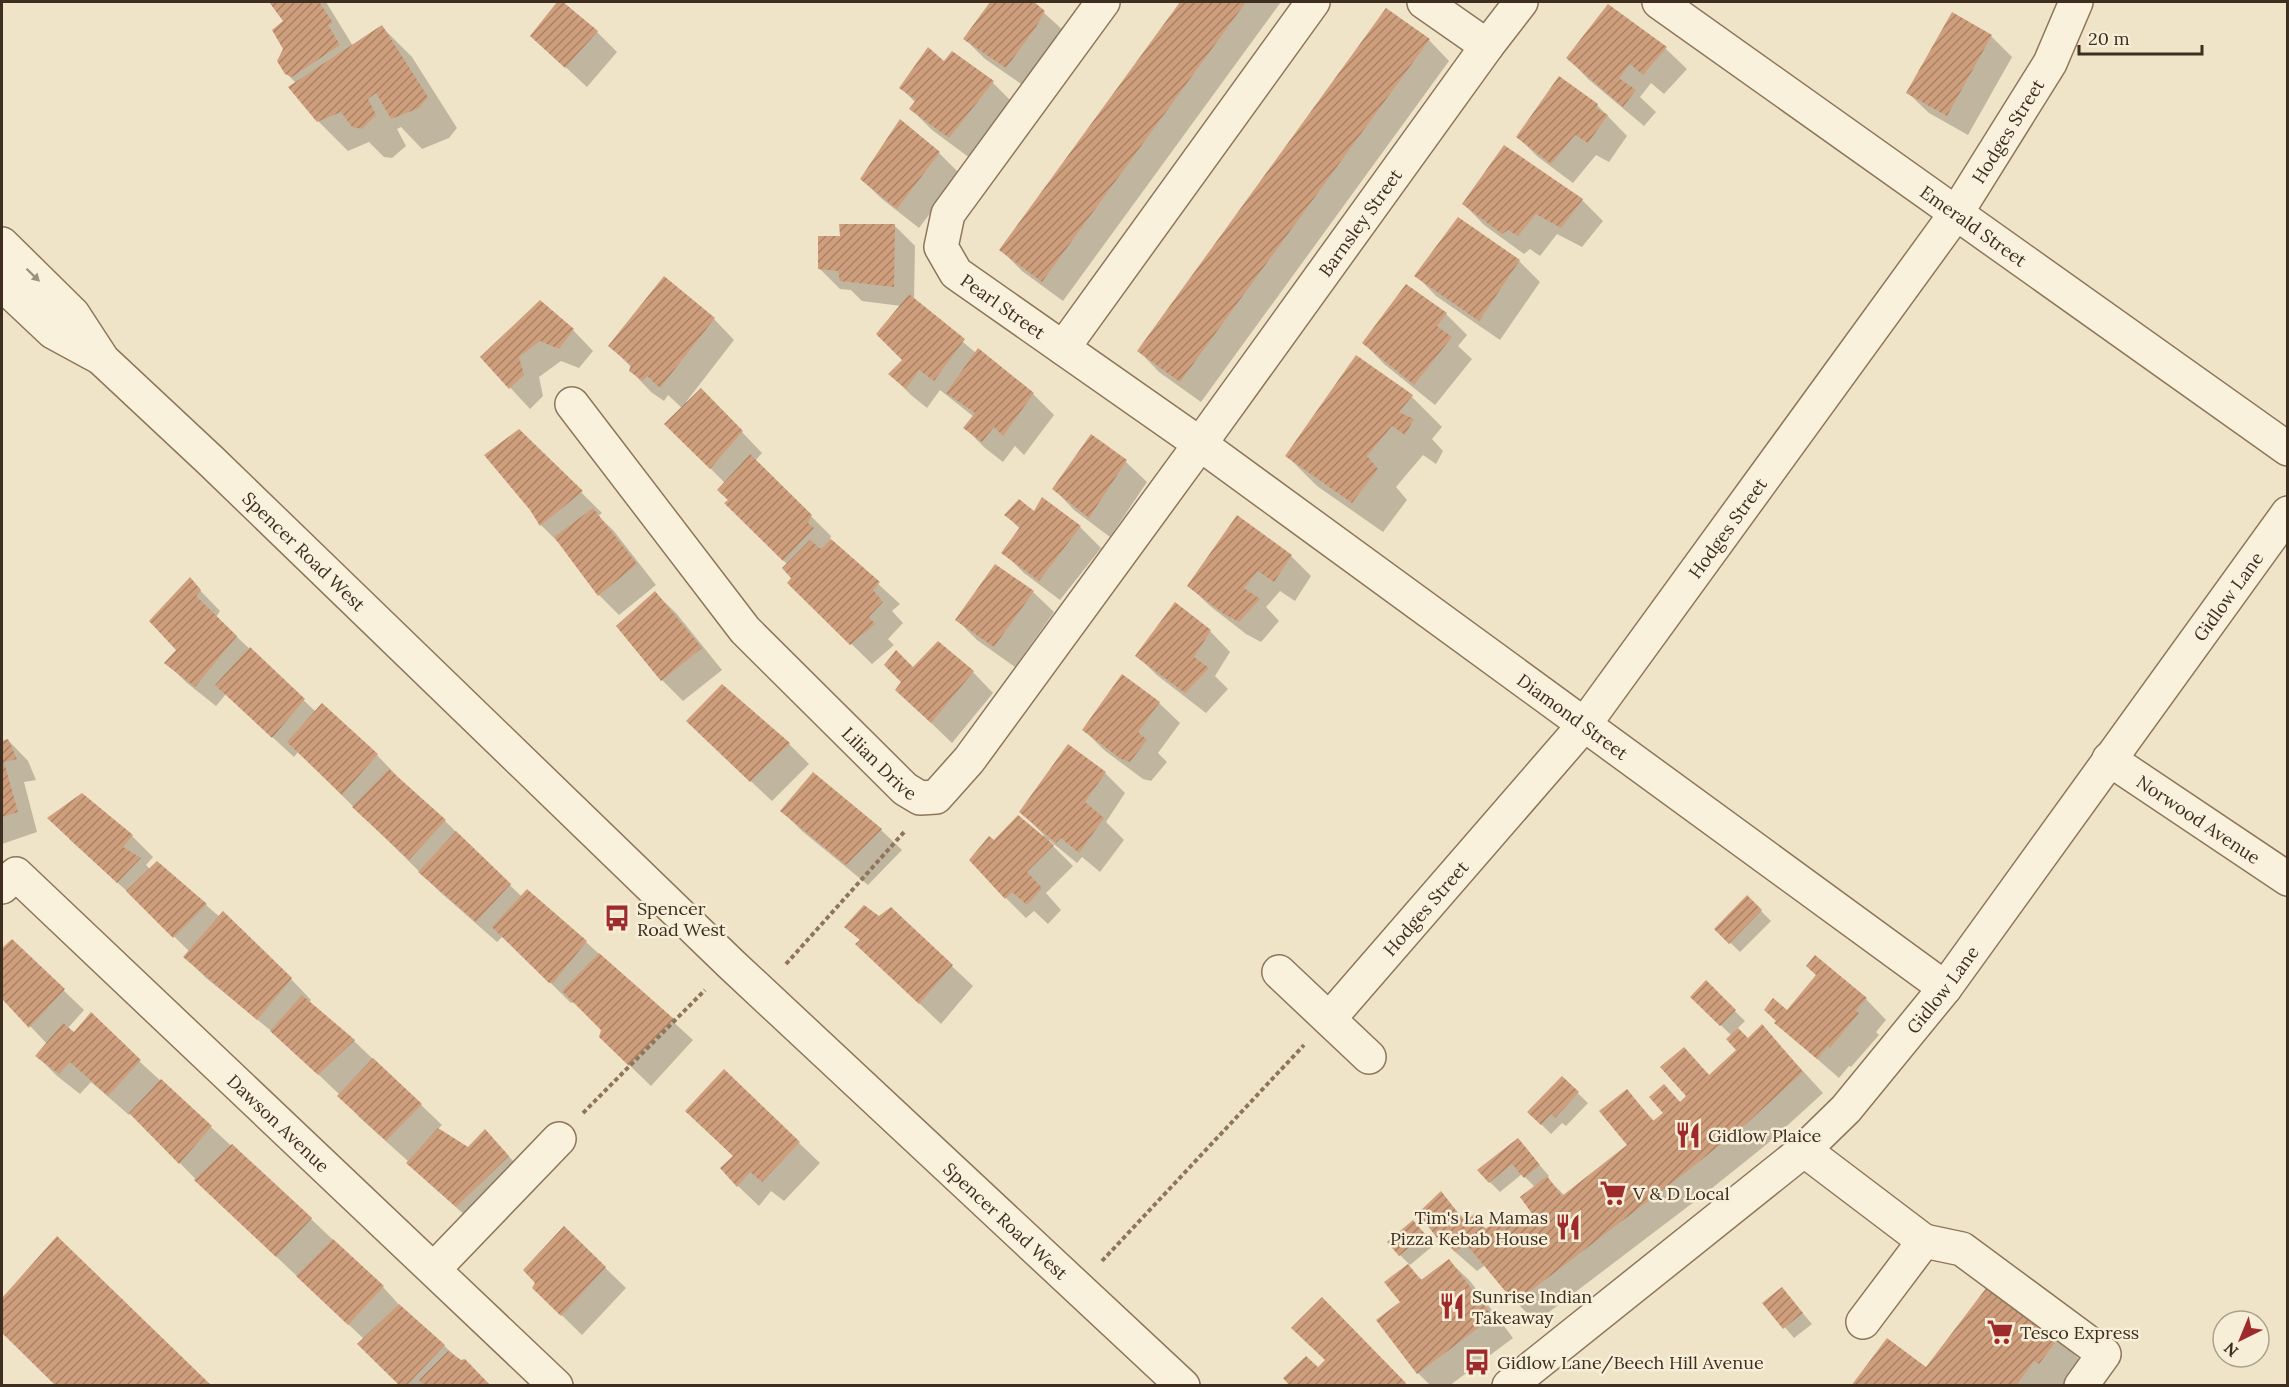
<svg xmlns="http://www.w3.org/2000/svg" width="2289" height="1387" viewBox="0 0 2289 1387" font-family="Lora,serif">
<defs>
<pattern id="building-hatch" width="6" height="6" patternUnits="userSpaceOnUse" patternTransform="scale(1.5)"><rect width="6" height="6" fill="#cf9f7d"/><path d="M-1 1l2-2M0 6l6-6M5 7l2-2" fill="none" stroke="#a98266"/></pattern>
</defs>
<rect width="100%" height="100%" fill="#f0e4c8"/>
<!-- shadow -->
<g fill="#0003">
<path d="M271 2H326L353 46 382 27 412 57 457 128 449 138 422 149 401 127 397 129 406 146 392 158 384 157 369 142 348 151 318 121 296 83 286 73 285 21Z"/>
<path d="M559 2 597 32 617 52 587 87 532 36Z"/>
<path d="M991 2H1032L1065 32 1027 88 985 59 965 39Z"/>
<path d="M1182 2H1281L1063 301 1022 271 1001 250Z"/>
<path d="M1608 6 1666 49 1687 69 1664 94 1651 83 1640 97 1656 112 1644 126 1588 79 1568 58Z"/>
<path d="M1991 36 2012 57 1968 135 1929 113 1908 93Z"/>
<path d="M1429 40 1449 61 1201 402 1159 372 1139 351Z"/>
<path d="M952 53 993 83 1013 103 970 158 932 130 911 109 916 103 901 88 944 63Z"/>
<path d="M1559 78 1597 105 1627 136 1609 162 1596 155 1573 183 1538 157 1518 137Z"/>
<path d="M900 122 939 153 960 174 919 228 882 199 861 179Z"/>
<path d="M1505 147 1582 200 1603 221 1582 247 1557 234 1540 256 1530 249 1524 254 1484 225 1464 204Z"/>
<path d="M1459 219 1519 261 1540 282 1500 340 1436 296 1416 275Z"/>
<path d="M895 226 915 246 914 301 976 353 978 350 1033 394 1054 415 1024 455 1015 446 1003 462 985 448 965 428 974 417 940 390 927 408 911 395 890 374 904 360 901 306 862 301 851 290 840 289 820 269 842 237Z"/>
<path d="M1407 286 1446 314 1467 335 1458 346 1472 359 1435 405 1384 364 1364 343Z"/>
<path d="M714 319 734 340 686 402 721 410 762 453 755 461 831 536 830 540 900 604 892 611 903 623 888 639 894 645 872 664 789 583 793 578 788 565 726 504 729 500 725 483 666 424 682 408 668 395 664 401 651 392 631 371 632 368 610 346Z"/>
<path d="M573 330 593 351 579 368 561 361 539 377 543 396 530 409 482 357Z"/>
<path d="M1357 357 1412 397 1442 427 1432 439 1443 451 1436 464 1423 455 1396 487 1407 500 1383 532 1317 486 1287 456Z"/>
<path d="M519 431 602 513 598 516 613 530 656 585 619 615 599 595 562 546 541 525 531 509Z"/>
<path d="M1091 436 1126 462 1147 482 1110 537 1074 510 1054 489Z"/>
<path d="M1034 513 1080 527 1101 548 1060 600 1024 573 1003 552 1020 529 1006 515Z"/>
<path d="M1291 556 1311 576 1295 601 1280 591 1266 607 1279 621 1261 642 1246 634 1210 606 1189 586Z"/>
<path d="M190 580 220 611 216 617 316 712 322 705 377 755 397 776 396 778 445 821 522 897 586 942 693 1040 651 1086 621 1057 602 1030 575 1002 571 1003 503 936 497 942 440 892 298 752 294 757 226 694 216 706 187 683 166 663 178 650Z"/>
<path d="M1033 592 1054 612 1015 667 977 640 957 620Z"/>
<path d="M655 593 676 613 722 670 683 701 662 680 618 626Z"/>
<path d="M1210 631 1230 652 1215 676 1228 689 1206 713 1158 676 1137 656Z"/>
<path d="M913 669 973 672 993 693 952 743 897 690Z"/>
<path d="M1159 703 1180 723 1158 753 1167 762 1151 781 1143 779 1104 750 1084 730Z"/>
<path d="M8 740 28 761 36 780 24 782 37 832 2 844V742Z"/>
<path d="M708 741 789 744 809 764 772 801Z"/>
<path d="M1105 773 1125 793 1106 822 1124 840 1100 872 1082 857 1077 863 1049 840 1048 841 1073 866 1046 893 1061 910 1048 924 1034 911 1026 918 1006 898 995 842 1042 837 1044 835 1021 812Z"/>
<path d="M813 774 881 830 902 850 868 885 802 831 782 811Z"/>
<path d="M82 794 132 836 153 857 146 865 150 869 206 905 291 979 311 1000 309 1003 354 1041 442 1125 437 1130 468 1149 485 1131 528 1177 477 1226 429 1183 409 1162 359 1117 340 1095 280 1038 206 978 185 957 190 952 139 902 69 839Z"/>
<path d="M1747 897 1771 921 1740 952 1716 929Z"/>
<path d="M891 909 973 986 941 1024 878 964 861 941 846 927 879 918Z"/>
<path d="M12 941 84 1010 68 1028 74 1034 139 1061 311 1219 383 1287 402 1308 489 1386H401L364 1339 217 1201 131 1113 129 1115 91 1082 80 1094 57 1076 37 1056 47 1044 2 996V950Z"/>
<path d="M1706 983 1745 1021 1737 1029 1748 1040 1762 1026 1823 1093 1767 1144 1711 1189 1536 1322 1516 1302 1485 1265 1477 1271 1438 1237 1441 1194 1467 1222 1474 1216 1487 1230 1510 1214 1521 1226 1535 1215V1187L1522 1174 1500 1192 1490 1182 1518 1140 1549 1176 1547 1178 1565 1196 1629 1146 1627 1091 1655 1122 1688 1096 1684 1049 1710 1076 1738 1050 1732 1036 1692 997Z"/>
<path d="M1866 999 1886 1020 1876 1032 1879 1035 1851 1067 1849 1066 1839 1078 1776 1023 1787 1012Z"/>
<path d="M1562 1078 1588 1103 1566 1126 1562 1123 1551 1134 1529 1112Z"/>
<path d="M687 1111 799 1143 820 1163 784 1201 771 1191 759 1206 738 1186 734 1157Z"/>
<path d="M1413 1222 1434 1245 1410 1265 1400 1255Z"/>
<path d="M564 1228 626 1288 582 1335 534 1288Z"/>
<path d="M1449 1261 1470 1281 1513 1338 1449 1386H1431L1418 1373 1402 1303 1408 1266 1423 1281Z"/>
<path d="M1782 1289 1812 1324 1794 1338 1764 1303Z"/>
<path d="M2050 1330 2080 1360 2076 1386H1853L1926 1369Z"/>
</g>
<!-- building -->
<g fill="url(#building-hatch)">
<path d="M269 2H319L333 23 328 25 340 45 292 77 285 74 277 61 283 49 272 30 283 21Z"/>
<path d="M557 2H563L598 31 565 68 530 36Z"/>
<path d="M990 2H1034L1045 11 1036 27 1006 68 963 39Z"/>
<path d="M1180 2H1246L1042 282 999 250Z"/>
<path d="M1608 4 1667 47 1643 75 1630 64 1619 78 1636 90 1623 107 1566 58Z"/>
<path d="M1386 8 1430 39 1180 382 1137 351Z"/>
<path d="M1952 12 1992 35 1947 116 1906 93Z"/>
<path d="M382 25 428 97 419 108 391 119 376 93 368 99 376 115 362 129 352 127 341 112 317 122 288 87Z"/>
<path d="M928 47 944 61 952 51 994 81 949 138 909 109 916 100 899 88Z"/>
<path d="M1559 76 1598 104 1596 108 1608 115 1588 143 1575 135 1551 164 1516 137Z"/>
<path d="M900 119 940 152 897 209 860 179Z"/>
<path d="M1504 145 1583 199 1561 228 1536 214 1518 236 1508 230 1502 234 1462 204Z"/>
<path d="M1458 217 1520 260 1479 321 1414 276Z"/>
<path d="M839 224H895L894 287 840 281 838 271 818 269V236H840Z"/>
<path d="M664 276 715 318 660 388 647 376 643 381 629 371 631 365 608 346Z"/>
<path d="M1406 284 1447 313 1437 326 1452 337 1414 385 1362 343Z"/>
<path d="M909 294 965 339 934 381 919 370 906 389 888 374 902 360 876 334Z"/>
<path d="M540 300 574 329 559 349 540 341 519 357 524 375 509 389 480 357Z"/>
<path d="M978 348 1034 393 1003 436 994 427 982 442 963 428 975 413 946 393Z"/>
<path d="M1356 355 1413 395 1399 412 1414 419 1405 435 1392 426 1367 456 1378 469 1352 503 1285 456Z"/>
<path d="M701 388 743 431 710 469 664 424Z"/>
<path d="M519 429 583 491 540 526 530 510 484 455Z"/>
<path d="M1091 434 1127 460 1089 518 1052 489Z"/>
<path d="M750 454 812 515 808 523 814 528 783 561 724 503 728 500 717 490Z"/>
<path d="M1042 497 1081 526 1039 581 1001 553 1020 527 1004 515 1019 499 1034 511Z"/>
<path d="M593 508 637 564 598 596 554 537Z"/>
<path d="M1237 515 1292 555 1274 582 1258 571 1244 588 1260 599 1239 622 1224 614 1187 586Z"/>
<path d="M831 539 880 582 873 590 883 602 869 617 875 624 850 645 787 583 791 578 782 568 810 540 821 549Z"/>
<path d="M995 564 1034 591 994 647 955 620Z"/>
<path d="M190 577 201 590 196 596 237 636 195 687 164 663 176 650 149 621Z"/>
<path d="M655 591 702 648 661 681 616 626Z"/>
<path d="M1175 602 1211 630 1194 657 1209 668 1185 693 1135 656Z"/>
<path d="M938 641 974 671 931 723 895 690 901 682 884 665 896 650 913 667Z"/>
<path d="M250 647 305 699 272 738 215 685Z"/>
<path d="M1122 674 1160 702 1138 732 1147 740 1130 762 1121 759 1082 730Z"/>
<path d="M722 684 790 743 750 782 686 721Z"/>
<path d="M322 703 378 754 342 795 287 742Z"/>
<path d="M8 739 17 759 4 762 18 812 2 817V741Z"/>
<path d="M1068 744 1106 772 1085 802 1104 818 1079 853 1061 838 1056 843 1019 812Z"/>
<path d="M389 769 446 820 409 860 352 807Z"/>
<path d="M813 772 882 829 846 865 780 811Z"/>
<path d="M82 793 133 835 123 847 141 858 117 883 47 818Z"/>
<path d="M1018 815 1054 845 1027 872 1042 888 1027 905 1012 892 1005 899 969 860 989 836 994 840Z"/>
<path d="M456 831 511 884 476 922 418 872Z"/>
<path d="M157 861 207 904 173 938 126 891Z"/>
<path d="M527 889 587 941 553 983H549L492 927Z"/>
<path d="M1747 895 1762 910 1729 944 1714 929Z"/>
<path d="M864 905 879 916 891 907 953 965 919 1004 855 944 860 940 844 927Z"/>
<path d="M223 911 292 978 257 1020 183 957Z"/>
<path d="M12 939 65 989 29 1028 2 999V948Z"/>
<path d="M599 953 674 1019 629 1066 599 1037 601 1030 562 991Z"/>
<path d="M1815 955 1867 998 1856 1010 1859 1013 1830 1048 1828 1046 1817 1059 1774 1023 1776 1021 1764 1010 1773 998 1787 1010 1816 975 1806 966Z"/>
<path d="M1706 980 1736 1010 1720 1026 1690 997Z"/>
<path d="M302 995 355 1040 318 1075 270 1031Z"/>
<path d="M91 1012 141 1060 108 1096 70 1062 59 1074 35 1056 63 1023 74 1032Z"/>
<path d="M1762 1024 1803 1072 1746 1124 1690 1169 1515 1303 1466 1244 1455 1252 1441 1234 1437 1238 1418 1213 1441 1191 1465 1222 1474 1214 1485 1229 1510 1212 1520 1225 1533 1215 1520 1197 1547 1176 1562 1196 1627 1145 1599 1111 1627 1089 1653 1121 1663 1113 1649 1097 1664 1084 1680 1102 1686 1096 1660 1067 1684 1047 1709 1075 1736 1050 1726 1039 1738 1028 1748 1038Z"/>
<path d="M373 1058 422 1104 386 1141 337 1096Z"/>
<path d="M724 1069 800 1142 762 1182 750 1172 737 1187 720 1168 733 1156 685 1111Z"/>
<path d="M1562 1076 1579 1092 1555 1118 1551 1114 1541 1125 1527 1112Z"/>
<path d="M161 1079 212 1126 179 1164 129 1113Z"/>
<path d="M438 1128 468 1147 485 1129 509 1156 456 1207 406 1163Z"/>
<path d="M1518 1138 1540 1165 1524 1178 1512 1164 1489 1183 1477 1170Z"/>
<path d="M232 1144 312 1218 276 1257 194 1180Z"/>
<path d="M1413 1220 1425 1234 1399 1256 1387 1242Z"/>
<path d="M564 1226 606 1267 561 1316 532 1288 535 1283 523 1270Z"/>
<path d="M57 1236 212 1386H56L2 1333V1298Z"/>
<path d="M333 1239 384 1286 348 1325 296 1276Z"/>
<path d="M1449 1259 1493 1317 1417 1374 1376 1320 1400 1302 1384 1282 1408 1264 1421 1280Z"/>
<path d="M1990 1283 2051 1329 2046 1336 2055 1343 2039 1364 2034 1361 2016 1386H1851L1887 1338 1926 1367Z"/>
<path d="M1782 1287 1803 1313 1783 1329 1762 1303Z"/>
<path d="M1322 1297 1406 1383 1403 1386H1290L1283 1378 1306 1356 1318 1367 1325 1360 1291 1328Z"/>
<path d="M399 1304 445 1345 406 1386H400L357 1344Z"/>
<path d="M448 1351 461 1360 465 1359 491 1386H425L419 1380Z"/>
</g>
<g fill="none" stroke-linecap="round" stroke-linejoin="round">
<!-- minor casing -->
<g stroke="#8d765c" stroke-width="36">
<g id="minor">
<path id="s1" d="M1103 2 948 214 941 247 956 273 1200 444 1945 988"/>
<path d="M1424 2 1487 46"/>
<path id="s2" d="M1659 2 2288 449"/>
<path id="s3" d="M2 244 73 314 103 360 211 461 731 964 1183 1386"/>
<path d="M2 284 53 332 99 357"/>
<path d="M1063 348 1313 2"/>
<path id="s4" d="M572 404 745 630 905 789 920 798 936 797 969 760 1200 444 1487 46 1521 2"/>
<path id="s5" d="M2109 759 2288 879"/>
<path id="s6" d="M2 887 16 874 556 1386"/>
<path d="M1279 972 1369 1057"/>
<path id="s7" d="M1329 1019 1584 725 1957 212 2050 63 2076 2"/>
<path d="M1804 1150 1924 1241 1863 1322"/>
<path d="M1924 1241 1962 1249 2104 1354 2081 1386"/>
<path d="M434 1269 559 1139"/>
<path id="s8" d="M1509 1386 1804 1150 1846 1109 1945 988 2288 513"/>
</g>
</g>
<!-- path -->
<g stroke="#8d765c" stroke-width="4" stroke-dasharray="4.5 3" stroke-linecap="butt">
<path d="M786 964 905 831"/>
<path d="M583 1113 705 990"/>
<path d="M1102 1261 1304 1045"/>
</g>
<!-- minor -->
<use href="#minor" stroke="#faf1dc" stroke-width="33"/>
</g>
<!-- one-way arrows -->
<defs><path id="oneway-solid" d="M-6-.8H1V-3.2L6.5 0L1 3.2V.8H-6Z" transform="scale(1.5)"/></defs>
<use fill="#9c907e" href="#oneway-solid" transform="translate(33 275) rotate(44)"/>
<!-- icons -->
<defs>
<g id="bus-bare" transform="scale(2.07)"><path d="M-5-6H5V4H4V6H2V4H-2V6H-4V4H-5ZM-3.5-4V0h7V-4ZM-3.5 1.2v1.5H-2V1.2ZM2 1.2v1.5H3.5V1.2Z" fill="#9e2a2b" stroke="#f7eed8" stroke-width="2.5" paint-order="stroke"/></g>
<g id="restaurant-bare" transform="scale(2.07)"><path d="M-5-6h1v4h1v-4h1v4h1v-4h1v5L-1.5 .5V6h-2V.5L-5-1ZM5-6V6H3V1.5H1.5Q1.5-4 5-6Z" fill="#9e2a2b" stroke="#f7eed8" stroke-width="2.5" paint-order="stroke"/></g>
<g id="supermarket-bare" transform="scale(2.07)"><path d="M-6-5.5h2.5l.6 2H6L4.5 2H-2.5L-4.4-4H-6ZM-1.5 3.2a1.3 1.3 0 1 0 .1 0ZM3 3.2a1.3 1.3 0 1 0 .1 0Z" fill="#9e2a2b" stroke="#f7eed8" stroke-width="2.5" paint-order="stroke"/></g>
</defs>
<g fill-rule="evenodd">
<use href="#bus-bare" x="617" y="918"/>
<use href="#restaurant-bare" x="1688" y="1135"/>
<use href="#supermarket-bare" x="1613" y="1193"/>
<use href="#restaurant-bare" x="1568" y="1227"/>
<use href="#restaurant-bare" x="1452" y="1306"/>
<use href="#supermarket-bare" x="2000" y="1332"/>
<use href="#bus-bare" x="1477" y="1362"/>
</g>
<g text-anchor="middle" dominant-baseline="central" stroke-width="5" stroke-linejoin="round" paint-order="stroke">
<!-- street labels -->
<g font-size="18" fill="#3d2e20" stroke="#f7eed8">
<text stroke="none"><textPath href="#s7" startOffset="1119">Hodges Street</textPath></text>
<text stroke="none"><textPath href="#s4" startOffset="1258">Barnsley Street</textPath></text>
<text stroke="none"><textPath href="#s2" startOffset="386">Emerald Street</textPath></text>
<text stroke="none"><textPath href="#s1" startOffset="384">Pearl Street</textPath></text>
<text stroke="none"><textPath href="#s7" startOffset="633">Hodges Street</textPath></text>
<text stroke="none"><textPath href="#s3" startOffset="432">Spencer Road West</textPath></text>
<text stroke="none"><textPath href="#s8" startOffset="1076">Gidlow Lane</textPath></text>
<text stroke="none"><textPath href="#s1" startOffset="1086">Diamond Street</textPath></text>
<text stroke="none"><textPath href="#s4" startOffset="474">Lilian Drive</textPath></text>
<text stroke="none"><textPath href="#s5" startOffset="108">Norwood Avenue</textPath></text>
<text stroke="none"><textPath href="#s7" startOffset="147">Hodges Street</textPath></text>
<text stroke="none"><textPath href="#s8" startOffset="590">Gidlow Lane</textPath></text>
<text stroke="none"><textPath href="#s6" startOffset="381">Dawson Avenue</textPath></text>
<text stroke="none"><textPath href="#s3" startOffset="1402">Spencer Road West</textPath></text>
</g>
<!-- poi labels -->
<g font-size="18" fill="#3d2e20" stroke="#f7eed8" text-anchor="start">
<text x="637" y="908">Spencer<tspan x="637" dy="21">Road West</tspan></text>
<text x="1708" y="1135">Gidlow Plaice</text>
<text x="1633" y="1193">V &amp; D Local</text>
<text x="1548" y="1217" text-anchor="end">Tim's La Mamas<tspan x="1548" dy="21">Pizza Kebab House</tspan></text>
<text x="1472" y="1296">Sunrise Indian<tspan x="1472" dy="21">Takeaway</tspan></text>
<text x="2020" y="1332">Tesco Express</text>
<text x="1497" y="1362">Gidlow Lane/Beech Hill Avenue</text>
</g>
</g>
<!-- border -->
<rect width="2289" height="1387" fill="none" stroke="#3d2e20" stroke-width="6"/>
<!-- north arrow -->
<g transform="translate(2241 1339) rotate(223)"><circle r="28" fill="#f7eed8" stroke="#ada18e" stroke-width="1.5"/>
<path d="M0-4.5L10 22L0 15L-10 22Z" fill="#9e2a2b"/>
<text y="-9" font-size="16" font-weight="bold" text-anchor="middle" fill="#3d2e20">N</text>
</g>
<!-- scale -->
<path d="M2079 45v9h123v-9" fill="none" stroke="#3d2e20" stroke-width="3"/>
<text x="2088" y="45" font-size="18" fill="#3d2e20" stroke="#f7eed8" stroke-width="4.5" paint-order="stroke">20 m</text>
</svg>
